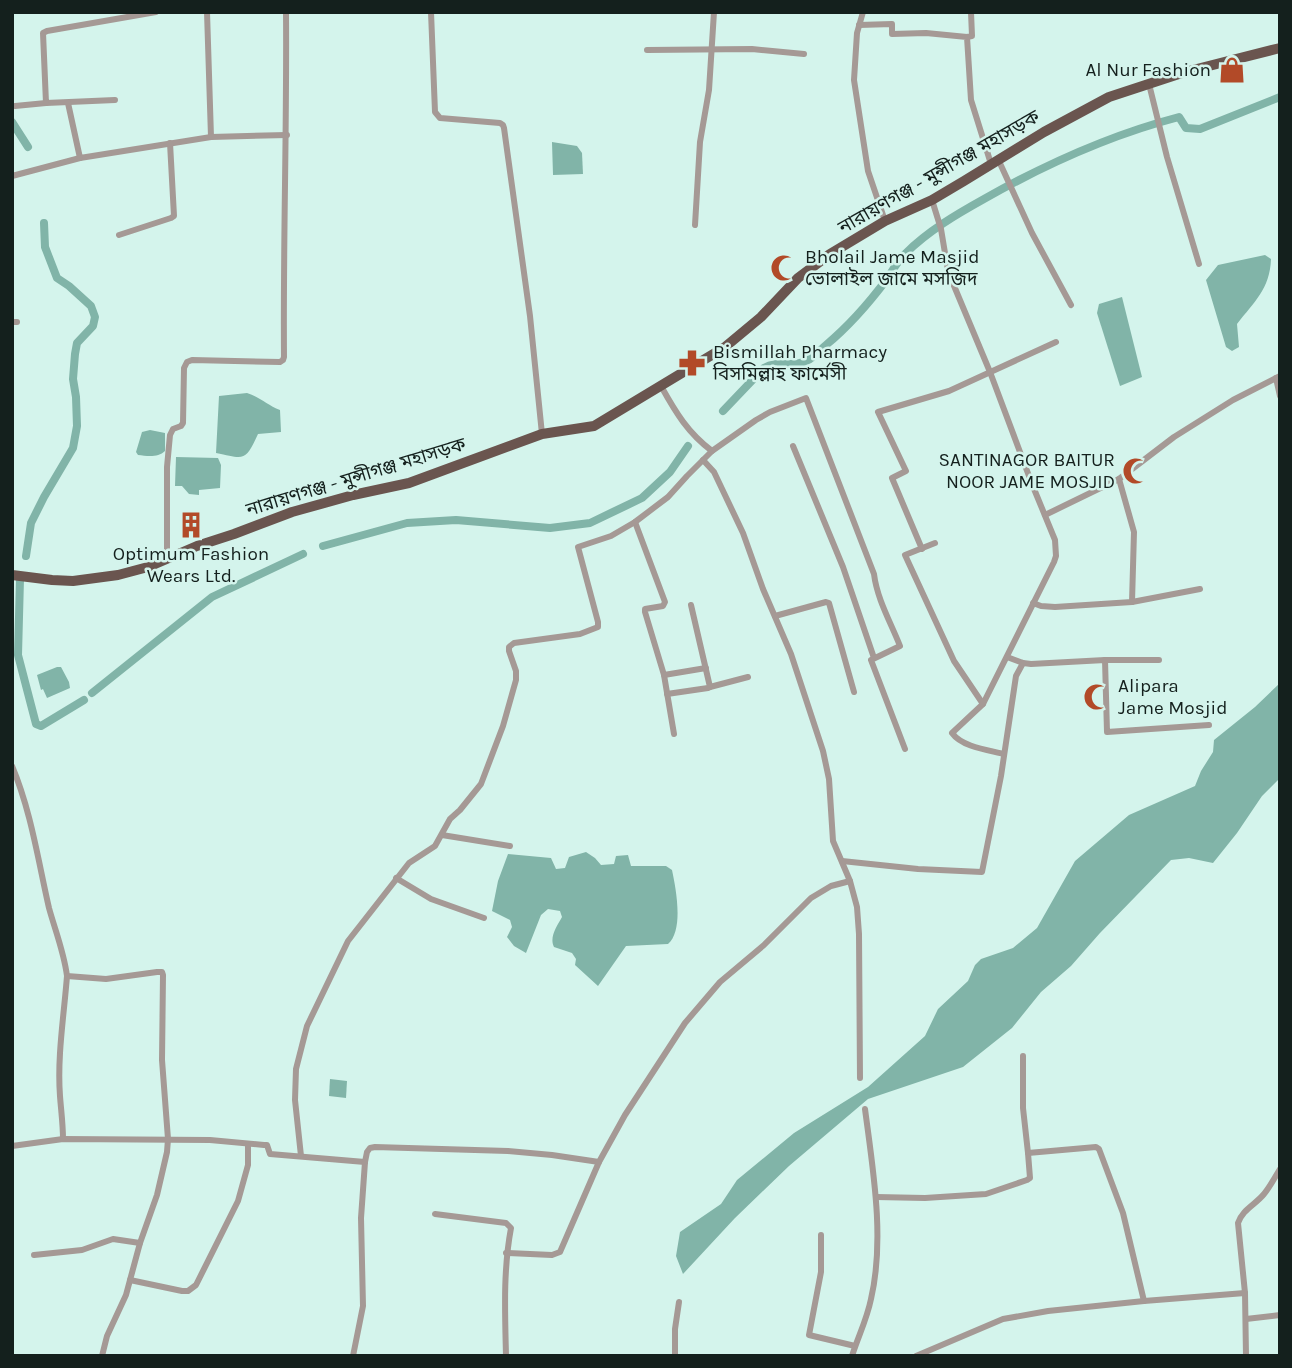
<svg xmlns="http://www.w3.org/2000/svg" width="1292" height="1368" viewBox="0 0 1292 1368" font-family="Karla,'Noto Sans Bengali',sans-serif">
<rect width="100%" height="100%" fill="#d4f4ec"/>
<!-- water -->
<g fill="#81b4a8">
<path d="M552 142 577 146 582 153 583 174 553 175Z"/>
<path d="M1265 255 1271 259C1270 289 1254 302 1237 324L1239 347 1232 351 1226 347 1206 280 1218 265Z"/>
<path d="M1122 297 1142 377 1120 386 1097 313 1099 304Z"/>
<path d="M247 393C260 397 267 405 280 410L281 432 258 434C245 462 245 459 216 453L219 396Z"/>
<path d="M150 430 165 433V451C158 458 147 456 138 455L136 452 142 432Z"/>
<path d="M176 457 218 458 221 465 220 488 199 490V495L189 494 182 486H175Z"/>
<path d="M57 667H61L69 682 70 688 47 698 43 689 41 690 37 675Z"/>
<path d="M1280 683V778L1262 796 1237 833 1213 863 1189 858 1171 860 1100 933 1071 966 1041 992 1012 1028 963 1067 868 1099 789 1166 735 1218 683 1274 676 1256 680 1232 721 1204 737 1180 794 1133 868 1087 925 1036 938 1009 968 981 975 965 981 959 1013 948 1037 928 1075 861 1129 815 1195 786 1201 771 1213 752 1214 740 1255 707Z"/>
<path d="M586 852 595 858 601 865 614 864 616 856 628 855 631 866H666L672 870C676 889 684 930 668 944L626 946 598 986 575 965 576 959 572 953 554 947C549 937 557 926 562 917L560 911 548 909 541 915 526 953 514 946 507 937 512 927 510 920 492 911 498 881 508 854 551 858 556 869 565 868 569 857Z"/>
<path d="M330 1079 347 1081 346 1098 329 1096Z"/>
</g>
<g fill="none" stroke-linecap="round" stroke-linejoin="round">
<!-- canal -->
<g stroke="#81b4a8" stroke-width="8">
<path d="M12 122 28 147"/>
<path d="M723 411 764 368C779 359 794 369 810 359 816 355 821 349 826 345 849 326 869 303 887 279 893 270 898 260 906 253 928 231 957 214 984 199 1046 164 1110 135 1179 117L1186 128 1200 129 1280 97"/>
<path d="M323 546 407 523 456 520 550 528 590 523 642 498 670 472 688 446"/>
<path d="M26 556 31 523 44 497 73 448 77 426 76 397 73 379 75 354 77 343 93 326 95 317 91 306 69 286 57 278 45 247 44 223"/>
<path d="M20 579 18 655 36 724 41 726 84 700"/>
<path d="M92 693 212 597 303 554"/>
</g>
<!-- minor -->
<g stroke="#a59995" stroke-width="6">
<path d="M207 12 211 137"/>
<path d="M431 12 435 112 440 118 500 123 503 125 504 128 530 316 542 434"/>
<path d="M863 12 857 33 854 80 868 171 885 221"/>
<path d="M859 25 892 24V34L926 33 967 37 971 100 991 164"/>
<path d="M967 37 972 36 971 12"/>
<path d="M647 50 752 49 804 54"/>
<path d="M1149 84 1167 157 1199 264"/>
<path d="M115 100 46 103 43 33 47 31 156 12"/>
<path d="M68 103 80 158 211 137 287 135"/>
<path d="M15 106 46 103"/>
<path d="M998 159 1032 233 1071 305"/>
<path d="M12 176 80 158"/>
<path d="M932 200 941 229 947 265 952 281 990 372 1032 484 1055 540 1056 556 1054 562 983 704 952 733C962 747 988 750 1004 754"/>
<path d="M695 225 700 142 709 90 714 12"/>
<path d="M119 235 171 218 174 216 170 143"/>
<path d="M12 322H17"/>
<path d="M1276 378 1280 396"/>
<path d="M661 386C676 413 688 433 712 451"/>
<path d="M793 446 843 567 874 658"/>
<path d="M703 460 714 472 743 533 763 589 791 654 823 751 829 779 833 841 850 881 857 907 859 934 860 1078"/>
<path d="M1119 479 1134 532 1132 602"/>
<path d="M1045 515 1119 479 1174 437 1233 400 1280 376"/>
<path d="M635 522 665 602 663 606 645 609V612L664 675 674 734"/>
<path d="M935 543 905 555 954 661 983 704"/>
<path d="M922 549 892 478 906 471 878 412 949 391 1056 342"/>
<path d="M167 559V467L170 435 173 429 181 426 183 423 184 368 187 362 192 360 280 362 283 360 284 357C283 242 287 127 286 12"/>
<path d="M1033 603 1041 606 1055 607 1132 602 1200 589"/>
<path d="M775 616 826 602 829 603 854 692"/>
<path d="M1007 657 1023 663 1031 664 1105 660 1107 732 1209 725"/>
<path d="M1105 660H1159"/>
<path d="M664 675 706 668"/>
<path d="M710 687 748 677"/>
<path d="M667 694 708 688 710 687 691 605"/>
<path d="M12 766C31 811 38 860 49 908 55 930 64 952 67 976L106 979 157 972H162L163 975 162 1060 168 1139 167 1152 157 1195 140 1243 126 1295 107 1336 102 1356"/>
<path d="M442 835 510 846"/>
<path d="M842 861 918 869 982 872 1001 776 1016 676 1023 663"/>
<path d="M396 878 431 899 484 918"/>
<path d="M1023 1056V1108L1028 1153"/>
<path d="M63 1139C63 1124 61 1110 60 1096 57 1057 64 1015 67 976"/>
<path d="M12 1146 63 1139 210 1140 264 1145H267L270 1154 365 1162"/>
<path d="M301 1156 295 1100 296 1069 307 1026 348 941 409 863 435 846 450 819 460 810 481 784 503 726 516 680V671L509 651V647L514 643 580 634 598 627V622L578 547 611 536 635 522 668 497 687 476 712 451 756 420 770 412 806 398 874 574C877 599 891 623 900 646L871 660 905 749"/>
<path d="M876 1197 925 1198 986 1194 1027 1180 1030 1178 1028 1153 1096 1147 1099 1149 1123 1213 1144 1301"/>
<path d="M435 1214 506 1223 511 1228C503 1271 505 1313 506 1356"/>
<path d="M821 1235V1272L809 1335 855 1346"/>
<path d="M506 1253 552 1255 560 1252 599 1162 625 1115 685 1023 720 982 764 945 811 898 831 886 850 881"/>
<path d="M34 1255 82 1250 113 1239 140 1243"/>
<path d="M130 1280 182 1291H188L196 1285 238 1201 248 1165V1144"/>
<path d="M1246 1319 1280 1315"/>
<path d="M353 1356 363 1306 361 1218 365 1162 367 1152 370 1148 375 1147 508 1151 552 1155 599 1162"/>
<path d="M675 1356V1329L679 1302"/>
<path d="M852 1356C858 1337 867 1319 871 1299 885 1239 873 1170 865 1109"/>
<path d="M916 1356 1003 1319 1048 1311 1144 1301 1245 1293"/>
<path d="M1246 1356 1245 1293 1238 1223C1243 1209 1255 1205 1264 1194 1270 1187 1275 1177 1280 1169"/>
</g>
<!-- primary -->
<path stroke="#6a554f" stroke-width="10" d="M12 575 52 580 73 581 118 575 148 567 197 546 234 534 292 512 353 495 409 483 542 434 594 426 725 347 761 317 798 278 830 254 885 221 932 200 964 181 1044 132 1109 97 1185 72 1280 48"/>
</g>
<!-- icons -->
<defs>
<g id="shop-bare" transform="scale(2.1)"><path d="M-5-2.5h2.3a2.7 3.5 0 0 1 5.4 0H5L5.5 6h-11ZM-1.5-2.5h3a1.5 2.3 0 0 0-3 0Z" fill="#b24a28" stroke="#d4f4ec" stroke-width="2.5" paint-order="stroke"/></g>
<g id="mosque-bare" transform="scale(2.1)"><path d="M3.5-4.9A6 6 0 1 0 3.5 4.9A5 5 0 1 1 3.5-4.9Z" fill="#b24a28" stroke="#d4f4ec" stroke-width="2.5" paint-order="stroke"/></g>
<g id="pharmacy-bare" transform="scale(2.1)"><path d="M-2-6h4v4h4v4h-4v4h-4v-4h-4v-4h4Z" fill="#b24a28" stroke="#d4f4ec" stroke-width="2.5" paint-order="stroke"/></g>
<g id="building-bare" transform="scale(2.1)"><path d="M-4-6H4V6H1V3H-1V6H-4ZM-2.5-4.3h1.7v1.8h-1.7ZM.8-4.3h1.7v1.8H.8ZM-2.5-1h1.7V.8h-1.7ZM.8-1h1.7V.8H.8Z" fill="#b24a28" stroke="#d4f4ec" stroke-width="2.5" paint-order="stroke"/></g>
</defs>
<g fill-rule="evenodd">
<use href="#shop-bare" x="1232" y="70"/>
<use href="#mosque-bare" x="784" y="268"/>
<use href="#pharmacy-bare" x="692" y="363"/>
<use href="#mosque-bare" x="1136" y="471"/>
<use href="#building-bare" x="191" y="525"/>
<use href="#mosque-bare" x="1097" y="697"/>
</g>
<g text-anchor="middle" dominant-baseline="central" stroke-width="5" stroke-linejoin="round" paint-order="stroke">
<!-- poi labels -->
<g font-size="19" fill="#14201d" stroke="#d4f4ec" text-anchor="start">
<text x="1211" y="70" text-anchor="end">Al Nur Fashion</text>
<text x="805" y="257">Bholail Jame Masjid<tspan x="805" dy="22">ভোলাইল জামে মসজিদ</tspan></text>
<text x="713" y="352">Bismillah Pharmacy<tspan x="713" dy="22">বিসমিল্লাহ ফার্মেসী</tspan></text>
<text x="1115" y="460" text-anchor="end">SANTINAGOR BAITUR<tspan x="1115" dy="22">NOOR JAME MOSJID</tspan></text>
<text x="191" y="554" text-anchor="middle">Optimum Fashion<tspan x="191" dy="22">Wears Ltd.</tspan></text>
<text x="1118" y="686">Alipara<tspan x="1118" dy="22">Jame Mosjid</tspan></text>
</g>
<!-- street labels -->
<g font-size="19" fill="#14201d" stroke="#d4f4ec">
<text transform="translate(939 172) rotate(-30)">নারায়ণগঞ্জ - মুন্সীগঞ্জ মহাসড়ক</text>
<text transform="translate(356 477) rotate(-17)">নারায়ণগঞ্জ - মুন্সীগঞ্জ মহাসড়ক</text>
</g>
</g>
<!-- border -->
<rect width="1292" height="1368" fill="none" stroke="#14201d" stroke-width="28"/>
</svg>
